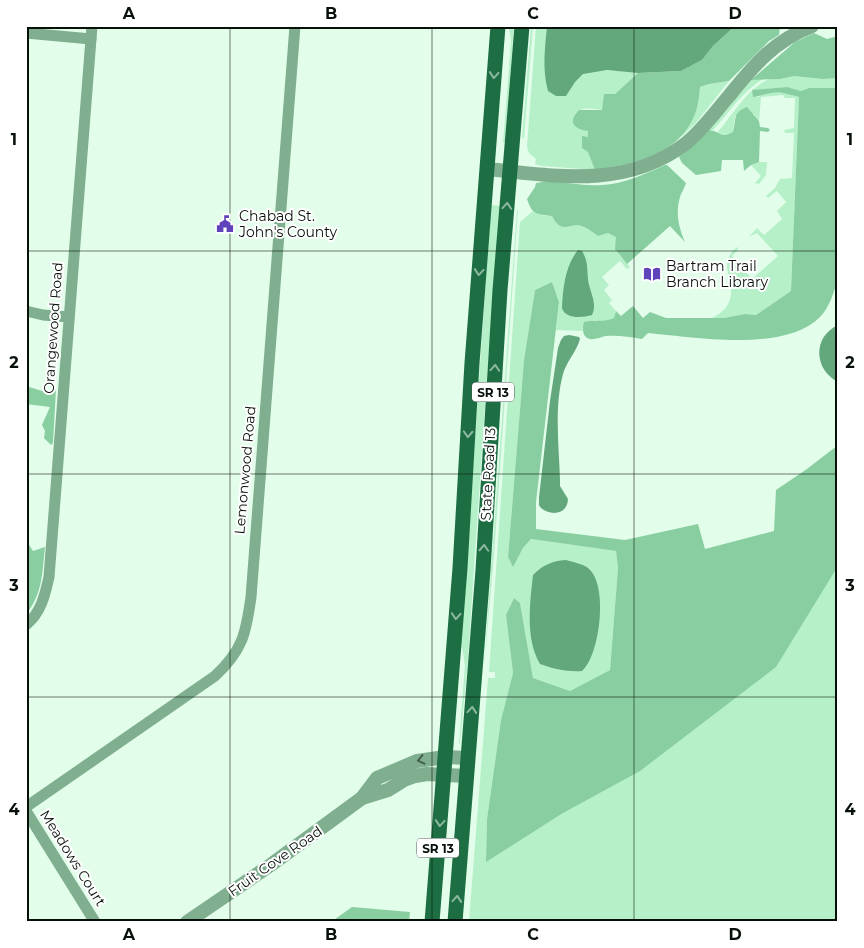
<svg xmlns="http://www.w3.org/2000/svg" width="864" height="948" viewBox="0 0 864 948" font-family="Montserrat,sans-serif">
<rect width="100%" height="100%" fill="#e2fdea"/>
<!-- green -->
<g fill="#b6f0c9">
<path d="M509 26H514L505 142 503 143 511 42Z"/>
<path d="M531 26H533L524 138H522Z"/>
<path d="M536 26H547L546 48 566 96C571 89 575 77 583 74 594 68 625 71 638 73L615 94 602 110C593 109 582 106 575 114L583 130H588V137H583L595 170 542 166 535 164 536 159 529 153 527 147Z"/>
<path d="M794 76 823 79 838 78V88H809L801 91 787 87 752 91 758 97C766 94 774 92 783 93 789 94 793 96 799 97L791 291 756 315 745 314 724 318H712C728 310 734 299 730 281 729 276 727 270 727 265 727 260 730 255 733 250L738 247V250L732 256 752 279 778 256 757 233 749 237 757 228 764 235 782 219 777 211 786 202 777 191 768 198 766 196 775 188 780 179 792 178 794 133H785L784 130 794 128 795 98H785L783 95 761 97 759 121 754 114 735 116 733 132 728 134 720 135 717 133C731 117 750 85 770 79 776 77 787 77 794 76Z"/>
<path d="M765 78C743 90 730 112 713 130H709L751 80Z"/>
<path d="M729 81 695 124 681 137 695 114 700 87 709 84Z"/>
<path d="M759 162H767L766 175 759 184 755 183 761 176 751 165Z"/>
<path d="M491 205 500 206 485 405 468 658 460 744 459 743 465 665 461 642Z"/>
<path d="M517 210H518L494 555 484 668Z"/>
<path d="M533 211 541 215 552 216C562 237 571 220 584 227 588 229 593 233 598 236L608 233 616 237 619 255 630 267 627 269 620 261 602 277 609 285 604 290 612 300 609 303 616 311 614 318 605 322 594 320 582 328 583 331 556 330 559 302 552 282 535 290 524 360 508 557 513 566 523 548 531 539 616 551 618 568 610 670 570 691 533 678 520 603 514 598 506 615 513 673 501 720 487 819 486 861 563 813 838 566V922H469L488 678H495V672H489L520 222Z"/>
</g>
<!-- forest -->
<g fill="#89cea1">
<path d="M735 26H780L779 35 769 41 729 81 709 84 700 87C699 96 698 106 695 114 679 155 634 164 595 170L588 152 582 148V136L588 137V131C574 129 567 122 579 110H602L604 94H615L638 73 681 71 702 60 713 46Z"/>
<path d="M814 33 827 39 838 36V78L823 79 794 76 780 79 751 80 795 42Z"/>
<path d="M787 87 801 91 809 88H838V280C833 293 830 307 820 317 785 353 693 337 648 333L642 339C630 337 618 335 606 336 601 337 595 340 590 339 582 337 582 328 584 322 596 319 603 323 614 318L616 311 621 316 633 306 643 318 650 312 666 318H724L745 314 756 315 791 291 799 97C794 96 788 94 783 93 772 91 763 96 753 97L752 90Z"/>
<path d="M747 107 759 121 760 127 768 128 770 130 768 132 760 131 759 162 751 165 744 171 743 160H722L721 171 696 175 682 163 679 157 709 130C720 131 720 139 733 132 737 118 732 113 747 107Z"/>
<path d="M665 165H667L686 183C685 187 683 190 681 194 675 211 678 226 685 242L670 226 627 264 615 249 616 237 608 233 598 236C593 233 589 229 584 227 571 220 562 237 552 216 537 214 532 215 527 199L535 187 536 183C558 179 580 187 602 185 624 184 645 174 665 165Z"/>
<path d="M552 282 559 302 536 502V529L625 540 698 524 705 549 774 531 776 490 807 469 838 445V566L776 667 640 771 563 813 486 862 487 819 501 720 513 673 506 615 514 598 520 603 533 678 570 691 610 670 618 568 616 551 531 539 523 548 513 567 508 557 524 360 535 290Z"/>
<path d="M29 387 49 393 56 389 53 443 51 445 44 438 45 431 42 425 50 407 26 404V390Z"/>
<path d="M26 540 33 551 45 547C42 574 43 592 26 615Z"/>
<path d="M352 907 410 912 409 922H331Z"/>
</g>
<!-- water -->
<g fill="#63a77c">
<path d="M547 26H735L713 46 702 60 681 71 638 73 607 70 583 74 575 82 566 96H556L548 91C542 69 545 48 547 26Z"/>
<path d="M578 250 582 251C588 261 587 268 588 279 589 291 598 303 592 315 582 318 565 319 562 308 563 288 565 266 578 250Z"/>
<path d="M838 325V382C814 370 812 337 838 325Z"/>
<path d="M569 335 579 337 580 339C577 351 566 362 563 374 554 407 559 446 560 480V486L568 499C567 519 543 514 539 505 539 504 539 499 539 497L550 401 558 348 561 340 564 336Z"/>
<path d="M566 560C572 562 583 564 588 568 609 584 600 656 582 671 567 672 554 669 540 664 525 638 530 603 533 575 543 565 552 561 566 560Z"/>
</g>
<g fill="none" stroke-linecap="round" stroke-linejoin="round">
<!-- minor -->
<g stroke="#7faf8f" stroke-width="11">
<path d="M26 33 91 39"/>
<path d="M26 311 43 315 69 317"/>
<path d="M26 625C41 613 45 595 49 577L92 26"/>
<path d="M26 807 215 676C243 650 246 633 251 597L295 26"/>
<path d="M26 811 95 922"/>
</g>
<!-- tertiary -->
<g stroke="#7faf8f" stroke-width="14">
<path d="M487 169C555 176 626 189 685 144 702 131 715 112 729 96 754 65 774 41 812 26"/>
<path d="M362 798 388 790 404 780 415 776 427 774 466 776"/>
<path d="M187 922 272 864 362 798 377 778 417 761 445 757 468 758"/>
</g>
<!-- primary -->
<g stroke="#1d6f43" stroke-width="15">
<path d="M432 922 460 568 472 363 498 26"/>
<path d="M455 922 483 570 500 290 522 26"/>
</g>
</g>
<!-- one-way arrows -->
<defs><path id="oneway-chevron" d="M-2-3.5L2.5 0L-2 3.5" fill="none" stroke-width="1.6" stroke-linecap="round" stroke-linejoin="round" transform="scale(1.25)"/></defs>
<g stroke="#8eb7a1">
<use href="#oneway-chevron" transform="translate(494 75) rotate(95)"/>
<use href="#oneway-chevron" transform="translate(507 206) rotate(-86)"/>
<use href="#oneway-chevron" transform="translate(479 272) rotate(95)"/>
<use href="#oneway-chevron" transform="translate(495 368) rotate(-86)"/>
<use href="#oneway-chevron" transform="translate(468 434) rotate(93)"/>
<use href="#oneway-chevron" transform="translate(484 548) rotate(-87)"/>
<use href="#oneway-chevron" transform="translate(456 616) rotate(94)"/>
<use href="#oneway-chevron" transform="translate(472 710) rotate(-85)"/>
<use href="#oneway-chevron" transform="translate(440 823) rotate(95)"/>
<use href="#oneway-chevron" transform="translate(457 899) rotate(-85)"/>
</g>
<use stroke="#43604c" href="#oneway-chevron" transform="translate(421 760) rotate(167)"/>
<!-- grid -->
<path fill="none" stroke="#07110a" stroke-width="1" stroke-opacity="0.55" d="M230 26V922M432 26V922M634 26V922M26 251H838M26 474H838M26 697H838"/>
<!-- icons -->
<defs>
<g id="civic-bare" transform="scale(1.35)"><path d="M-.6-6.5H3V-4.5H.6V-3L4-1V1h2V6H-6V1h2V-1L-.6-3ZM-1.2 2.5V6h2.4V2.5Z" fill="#6042bb" stroke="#fff" stroke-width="2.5" paint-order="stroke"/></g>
<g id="library-bare" transform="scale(1.35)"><path d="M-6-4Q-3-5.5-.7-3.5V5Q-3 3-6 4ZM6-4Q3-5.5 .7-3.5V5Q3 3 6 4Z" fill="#6042bb" stroke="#fff" stroke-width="2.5" paint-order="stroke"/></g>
</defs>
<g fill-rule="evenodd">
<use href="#civic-bare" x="225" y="224"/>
<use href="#library-bare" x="652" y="274"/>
</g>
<g text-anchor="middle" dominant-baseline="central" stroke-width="4" stroke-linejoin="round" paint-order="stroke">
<!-- shield labels -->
<g fill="#fff" stroke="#515854" stroke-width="1">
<rect x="472" y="382.5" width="42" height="19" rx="4"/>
<rect x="417" y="838.5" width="42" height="19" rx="4"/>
</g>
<g font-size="12" font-weight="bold" fill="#07110a">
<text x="493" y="392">SR 13</text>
<text x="438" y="848">SR 13</text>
</g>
<!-- poi labels -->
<g font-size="14" fill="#07110a" stroke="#fff" text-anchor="start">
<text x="239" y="216">Chabad St.<tspan x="239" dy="16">John's County</tspan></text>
<text x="666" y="266">Bartram Trail<tspan x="666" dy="16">Branch Library</tspan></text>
</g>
<!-- street labels -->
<g font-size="14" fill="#07110a" stroke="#fff">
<text transform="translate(53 328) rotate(-86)">Orangewood Road</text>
<text transform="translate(245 470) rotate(-85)">Lemonwood Road</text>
<text transform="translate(488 474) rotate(-87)">State Road 13</text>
<text transform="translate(73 858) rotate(58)">Meadows Court</text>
<text transform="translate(275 861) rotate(-35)">Fruit Cove Road</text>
</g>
</g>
<!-- border -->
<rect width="864" height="948" fill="none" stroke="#ffffff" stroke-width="55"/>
<rect x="28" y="28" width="808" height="892" fill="none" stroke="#07110a" stroke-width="2"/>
<g font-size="16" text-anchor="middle" font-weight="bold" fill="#07110a">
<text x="129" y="19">A</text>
<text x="331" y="19">B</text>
<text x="533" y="19">C</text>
<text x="735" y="19">D</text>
<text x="14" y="145">1</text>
<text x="850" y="145">1</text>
<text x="14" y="368">2</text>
<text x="850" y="368">2</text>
<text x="14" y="591">3</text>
<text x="850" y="591">3</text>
<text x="14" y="815">4</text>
<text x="850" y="815">4</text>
<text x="129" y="940">A</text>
<text x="331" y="940">B</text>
<text x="533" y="940">C</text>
<text x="735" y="940">D</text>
</g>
</svg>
